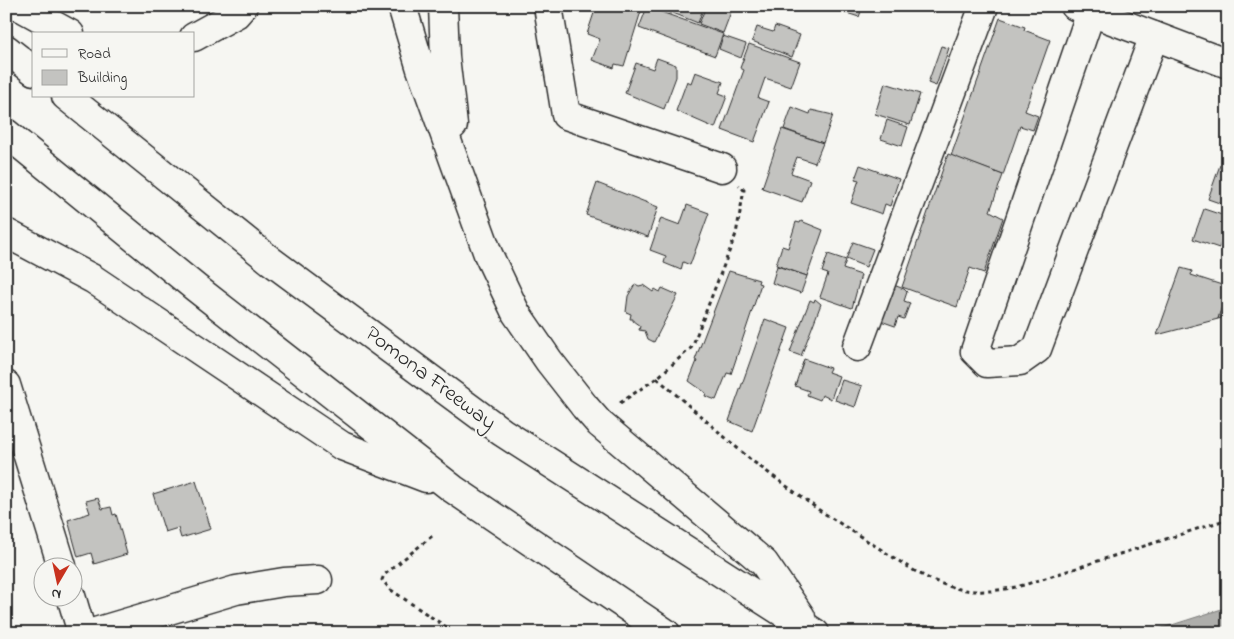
<svg xmlns="http://www.w3.org/2000/svg" width="1234" height="639" viewBox="0 0 1234 639" font-family="'Indie Flower',sans-serif">
<rect width="100%" height="100%" fill="#f6f6f2"/>
<filter id="ink" filterUnits="userSpaceOnUse"><feTurbulence type="fractalNoise" baseFrequency=".02" numOctaves="2"/><feDisplacementMap in="SourceGraphic" scale="10" xChannelSelector="R" yChannelSelector="G"/><feConvolveMatrix kernelMatrix="1 2 1 2 8 2 1 2 1" color-interpolation-filters="sRGB"/></filter>
<g filter="url(#ink)">
<!-- water -->
<path fill="#aeaeab" stroke="#7a7a78" d="M1228 607V633H1147Z"/>
<!-- building -->
<g fill="#c3c3c0" stroke="#2b2b2b">
<path d="M636 6 642 8 624 66 615 64 614 68 592 60 600 39 587 34 596 7 595 6Z"/>
<path d="M648 6H674L671 14Z"/>
<path d="M675 6H704L698 23 673 13Z"/>
<path d="M706 6H716L731 12 723 33 699 24Z"/>
<path d="M835 6H863L859 17 834 9Z"/>
<path d="M647 7 723 34 715 56 639 28Z"/>
<path d="M1000 18 1025 27 1024 30 1050 40 1025 111 1038 116 1033 130 1020 126 1003 175 951 156Z"/>
<path d="M775 26 800 35 792 57 752 41 757 27 773 32Z"/>
<path d="M723 36 746 44 741 58 719 49Z"/>
<path d="M749 44 800 62 791 87 765 78 758 98 769 102 754 142 722 130 744 70 740 68Z"/>
<path d="M941 46 949 48 936 86 928 83Z"/>
<path d="M657 58 676 65V77L664 109 625 93 636 63 653 69Z"/>
<path d="M695 72 723 82 719 93 727 96 715 128 676 111 687 81 691 83Z"/>
<path d="M885 83 920 94 910 125 875 114Z"/>
<path d="M792 107 810 114 811 110 833 115 823 143 784 129Z"/>
<path d="M887 120 908 127 902 146 881 139Z"/>
<path d="M782 129 823 143 815 163 797 157 791 173 810 180 802 202 762 188Z"/>
<path d="M948 154 1003 175 990 211 1003 218 984 273 970 268 957 307 902 287Z"/>
<path d="M860 165 899 179 890 206 885 204 882 214 851 203 859 180 855 179Z"/>
<path d="M1220 165 1228 168V206L1208 199Z"/>
<path d="M597 183 658 207 648 237 586 215Z"/>
<path d="M687 205 709 213 690 265 683 262 681 270 664 263 666 256 650 250 661 218 680 225Z"/>
<path d="M1204 209 1228 217V235L1224 234 1219 248 1193 239Z"/>
<path d="M801 221 823 230 807 276 776 265 782 246 788 248 796 222 800 223Z"/>
<path d="M853 242 873 249 866 267 846 259Z"/>
<path d="M828 254 846 260 843 269 861 275 852 308 820 297 828 274 822 272Z"/>
<path d="M777 266 807 276 801 293 772 283Z"/>
<path d="M1181 268 1192 271 1191 275 1228 287 1218 319 1157 335Z"/>
<path d="M729 271 759 280 758 283 761 284 731 374 727 373 716 400 705 396 706 393 689 381 697 361 695 360Z"/>
<path d="M635 284 639 286 643 285 653 292 655 289 660 292 662 288 678 295 654 342 648 339 645 331 639 330 640 326 633 321V319H630L631 314 626 312 628 296Z"/>
<path d="M891 284 904 289 907 292 904 301 910 303 904 319 898 317 895 326 878 320Z"/>
<path d="M1228 288V316L1218 319Z"/>
<path d="M815 299 821 304 801 356 790 352 810 300 814 302Z"/>
<path d="M765 319 789 328 752 431 729 421Z"/>
<path d="M804 359 830 368 828 372 839 376 831 399 822 395 820 400 807 395 809 391 795 386Z"/>
<path d="M842 380 862 386 855 407 835 400Z"/>
<path d="M196 481 211 529 181 538 178 528 165 532 153 494Z"/>
<path d="M98 498 102 509 111 507 113 515 116 514 127 554 94 564 91 553 78 557 68 520 90 513 86 501Z"/>
</g>
<g fill="none" stroke-linecap="round" stroke-linejoin="round">
<!-- minor casing -->
<g stroke="#2b2b2b" stroke-width="31">
<g id="minor">
<path d="M548 6 566 115 722 168"/>
<path d="M1075 6 1228 64"/>
<path d="M1093 6 975 351 987 363 1020 361 1037 349 1154 36"/>
<path d="M857 347 984 6"/>
<path d="M6 385 62 566"/>
<path d="M71 596 82 633"/>
<path d="M92 633 236 590 284 582 318 580"/>
</g>
</g>
<!-- highway casing -->
<g stroke="#2b2b2b" stroke-width="31">
<g id="highway">
<path d="M19 6 70 34"/>
<path d="M402 6 421 69 488 254 516 313 549 361 585 407"/>
<path d="M443 6 445 57 453 125"/>
<path d="M194 37 236 14 243 6"/>
<path d="M6 49 34 71"/>
<path d="M66 96 271 261 502 432 815 633"/>
<path d="M6 133 196 288 453 489 666 633"/>
<path d="M6 233 93 279 342 446 426 478"/>
<path d="M600 424 764 563 801 617"/>
</g>
</g>
<!-- path -->
<g stroke="#2b2b2b" stroke-width="3" stroke-dasharray="4 4" stroke-linecap="butt">
<path d="M657 378 751 460 819 510 913 570C953 593 980 596 1024 585L1228 519"/>
<path d="M620 403 657 378 692 347 736 234 744 190 739 185"/>
<path d="M432 536 384 575 382 580 391 590 455 633"/>
</g>
<!-- minor -->
<use href="#minor" stroke="#f6f6f2" stroke-width="28"/>
<!-- highway -->
<use href="#highway" stroke="#f6f6f2" stroke-width="28"/>
<!-- highway-bridge casing -->
<g stroke="#2b2b2b" stroke-width="31" stroke-linecap="butt">
<path id="highway-bridge" d="M585 407 600 424"/>
</g>
<!-- highway-bridge -->
<use href="#highway-bridge" stroke="#f6f6f2" stroke-width="28"/>
</g>
</g>
<g text-anchor="middle" dominant-baseline="central" stroke-width="4" stroke-linejoin="round" paint-order="stroke">
<!-- street labels -->
<g font-size="22" fill="#2b2b2b" stroke="#f6f6f2">
<text transform="translate(430 379) rotate(37)">Pomona Freeway</text>
</g>
</g>
<!-- margin -->
<rect width="1234" height="639" fill="none" stroke="#f6f6f2" stroke-width="25"/>
<rect x="12" y="12" width="1209" height="614" fill="none" stroke="#2b2b2b" stroke-width="2" filter="url(#ink)"/>
<!-- legend -->
<rect x="32" y="32" width="162" height="65" fill="#f6f6f2" stroke="#a5a5a2"/>
<rect x="42" y="49" width="25" height="8" fill="#f6f6f2" stroke="#a5a5a2"/>
<text x="78" y="58" font-size="15" fill="#2b2b2b">Road</text>
<rect x="42" y="70" width="25" height="15" fill="#c3c3c0" stroke="#a5a5a2"/>
<text x="78" y="82" font-size="15" fill="#2b2b2b">Building</text>
<!-- north arrow -->
<g transform="translate(58 582) rotate(189)"><circle r="24" fill="#f6f6f2" stroke="#a5a5a2"/>
<path d="M0-4L9 19L0 12L-9 19Z" fill="#c8321e"/>
<text y="-8" font-size="14" font-weight="bold" text-anchor="middle" fill="#2b2b2b">N</text>
</g>
</svg>
